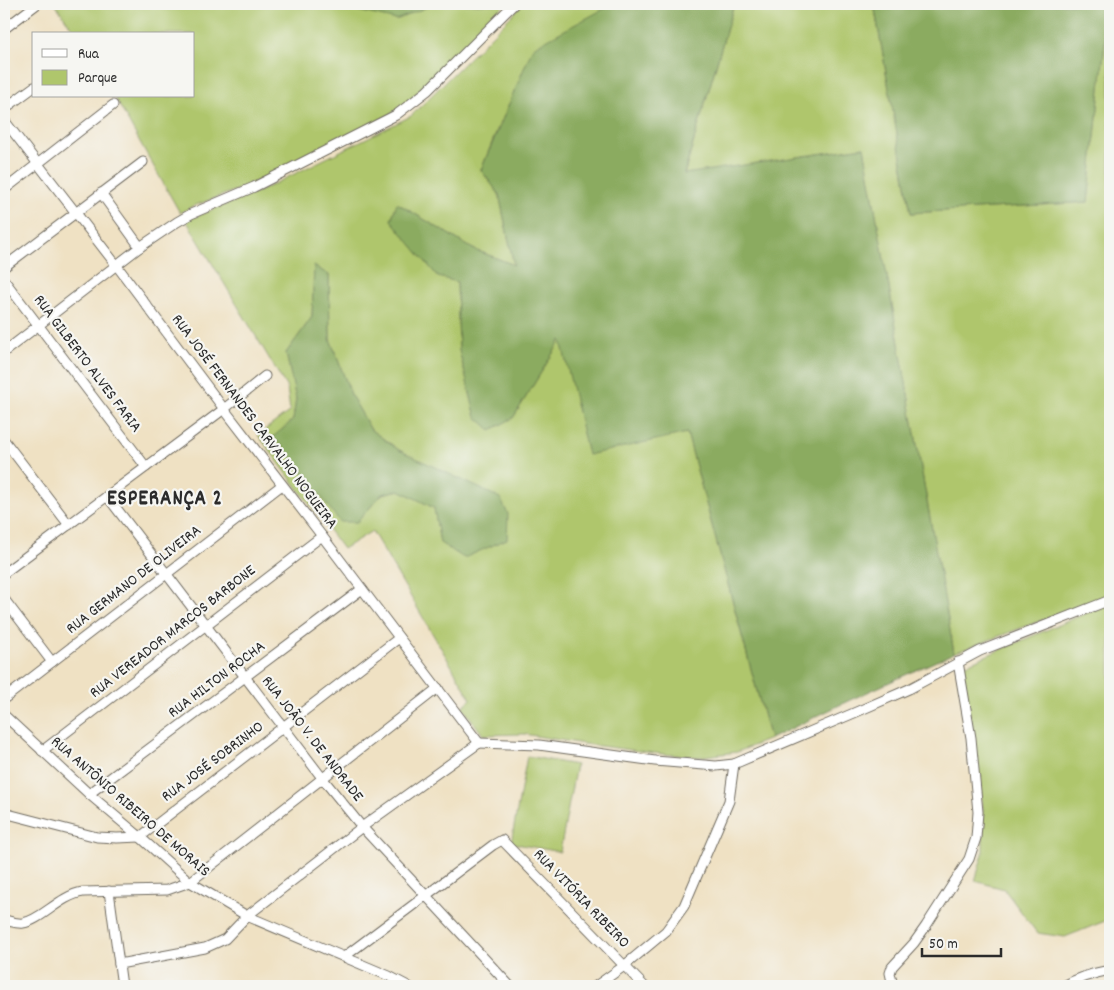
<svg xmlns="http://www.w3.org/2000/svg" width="1114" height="990" viewBox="0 0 1114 990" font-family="Dekko,sans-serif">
<rect width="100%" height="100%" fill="#f6f6f2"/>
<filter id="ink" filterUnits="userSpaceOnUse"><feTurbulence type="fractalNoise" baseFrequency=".02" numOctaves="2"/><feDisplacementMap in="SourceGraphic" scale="10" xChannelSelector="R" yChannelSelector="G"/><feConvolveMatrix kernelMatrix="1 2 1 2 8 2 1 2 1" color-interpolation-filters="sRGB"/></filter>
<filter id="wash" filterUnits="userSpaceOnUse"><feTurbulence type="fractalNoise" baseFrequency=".0096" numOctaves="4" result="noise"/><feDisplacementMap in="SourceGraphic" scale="20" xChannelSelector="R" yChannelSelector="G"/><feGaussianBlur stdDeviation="1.12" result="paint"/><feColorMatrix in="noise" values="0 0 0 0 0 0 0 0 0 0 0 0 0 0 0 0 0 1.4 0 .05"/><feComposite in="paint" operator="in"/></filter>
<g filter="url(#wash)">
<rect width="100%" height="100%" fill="#efe1c3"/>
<!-- green -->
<g fill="#afc66c" stroke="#6d784c" fill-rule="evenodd">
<path d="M55 4H300L313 8 332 4H349L351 9 431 6 434 4H505L408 102 393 113 250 185 191 207 180 213 114 96H194V34H76Z"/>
<path d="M523 4H613L501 120 481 170 499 194 514 265 473 249 397 203 391 220 457 282 459 350 476 417 513 418 561 340 687 433 770 739 737 752 698 757 662 754 584 744 524 734 483 735 462 707 471 699 372 531 343 549 258 435 290 411 287 388 186 220 258 192 411 116ZM314 267 329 275 330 339 352 397 371 430 399 450 507 539 440 543 434 508 400 490 382 494 357 522 274 437 293 420 296 399 286 353 312 317Z"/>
<path d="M734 4H874L911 213 1088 202 1109 4H1110V595L954 653 864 147 684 175Z"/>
<path d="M1110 603V919L1065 937 1037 933 1004 889 975 881 983 854V808L962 666Z"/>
<path d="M527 756 576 765 560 852 511 843Z"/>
</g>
<!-- forest -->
<g fill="#8bab60" stroke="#5b6b46">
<path d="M349 4H434L396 20 351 9Z"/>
<path d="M613 4H734L684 174 864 147 954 653 848 701 770 739 687 433 588 455 561 340 513 418 491 430 476 417 459 350 457 282 438 277 391 220 397 203 473 249 514 265 499 194 481 170 533 47Z"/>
<path d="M874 4H1109L1088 202 911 213Z"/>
<path d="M314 266 329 275 330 339 352 397 371 430 399 450 500 498 508 514 507 539 464 558 440 543 434 508 399 490 382 494 357 522H340L290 455 273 437 293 420 296 399 286 353 312 317Z"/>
</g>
</g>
<g filter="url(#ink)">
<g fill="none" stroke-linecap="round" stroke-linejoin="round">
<!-- minor casing -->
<g stroke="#706b60" stroke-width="11">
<g id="minor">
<path d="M4 29 37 4"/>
<path d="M4 109 34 87"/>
<path d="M4 120 117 266 224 409 322 536 479 743"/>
<path d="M4 190 113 105"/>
<path d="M101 193 140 247"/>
<path d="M4 267 143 162"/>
<path d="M4 280 146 467"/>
<path d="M4 352 140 247 177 222 191 214 254 187 396 115 427 91 514 4"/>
<path d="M4 440 69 525"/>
<path d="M107 496 323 779 362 827 510 986"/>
<path d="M4 573 224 409 265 376"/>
<path d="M4 599 52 662"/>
<path d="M4 699 282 485"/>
<path d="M4 715 89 794 140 837 190 882 247 916 389 976 408 986"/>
<path d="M479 743 539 745 655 761 716 766 734 764 854 713 909 689 980 651 1110 600"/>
<path d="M42 751 322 536"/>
<path d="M89 794 362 589"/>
<path d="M4 813 97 837 117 838 140 837 399 638"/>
<path d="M109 891 122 986"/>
<path d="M4 920C10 921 17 924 23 923 42 920 59 896 83 892L167 890 190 882 438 688"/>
<path d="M344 957 493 845 502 840 644 986"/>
<path d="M119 964 205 948 225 939 247 916 362 827 479 743"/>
<path d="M596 986 624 966 666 931 684 906 729 801 734 764"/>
<path d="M893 986 890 973 892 967 914 943 926 926 969 859 976 838 978 812 971 738 958 662"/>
<path d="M1064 986C1079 977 1094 973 1110 970"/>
</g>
</g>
<!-- minor -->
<use href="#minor" stroke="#fff" stroke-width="9"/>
</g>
</g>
<g text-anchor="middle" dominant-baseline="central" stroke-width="4.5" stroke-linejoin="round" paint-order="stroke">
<!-- street labels -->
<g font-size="16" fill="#2b2b2b" stroke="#f6f6f2">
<text transform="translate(87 364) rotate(53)">RUA GILBERTO ALVES FARIA</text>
<text transform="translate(254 422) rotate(53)">RUA JOSÉ FERNANDES CARVALHO NOGUEIRA</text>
<text transform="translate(134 580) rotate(-38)">RUA GERMANO DE OLIVEIRA</text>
<text transform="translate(173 632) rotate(-38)">RUA VEREADOR MARCOS BARBONE</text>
<text transform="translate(217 680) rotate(-37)">RUA HILTON ROCHA</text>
<text transform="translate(312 739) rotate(52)">RUA JOÃO V. DE ANDRADE</text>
<text transform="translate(213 762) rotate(-37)">RUA JOSÉ SOBRINHO</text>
<text transform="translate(130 807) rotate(41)">RUA ANTÔNIO RIBEIRO DE MORAIS</text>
<text transform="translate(581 899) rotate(46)">RUA VITÓRIA RIBEIRO</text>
</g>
<!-- district labels -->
<g font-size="21" font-weight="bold" letter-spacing="1" fill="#2b2b2b" stroke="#f6f6f2">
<text x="165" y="500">ESPERANÇA 2</text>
</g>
</g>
<!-- margin -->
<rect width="1114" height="990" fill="none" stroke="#f6f6f2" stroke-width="20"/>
<!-- legend -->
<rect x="32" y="32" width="162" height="65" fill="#f6f6f2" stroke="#a5a5a2"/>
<rect x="42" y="49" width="25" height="8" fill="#ffffff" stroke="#a5a5a2"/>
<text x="78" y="58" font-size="15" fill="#2b2b2b">Rua</text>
<rect x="42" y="70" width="25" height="15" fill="#afc66c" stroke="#a5a5a2"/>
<text x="78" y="82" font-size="15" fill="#2b2b2b">Parque</text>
<!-- scale -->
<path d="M922 948v8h79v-8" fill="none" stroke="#2b2b2b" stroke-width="2.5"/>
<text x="929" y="948" font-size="15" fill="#2b2b2b" stroke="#f6f6f2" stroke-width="4" paint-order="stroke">50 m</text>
</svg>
